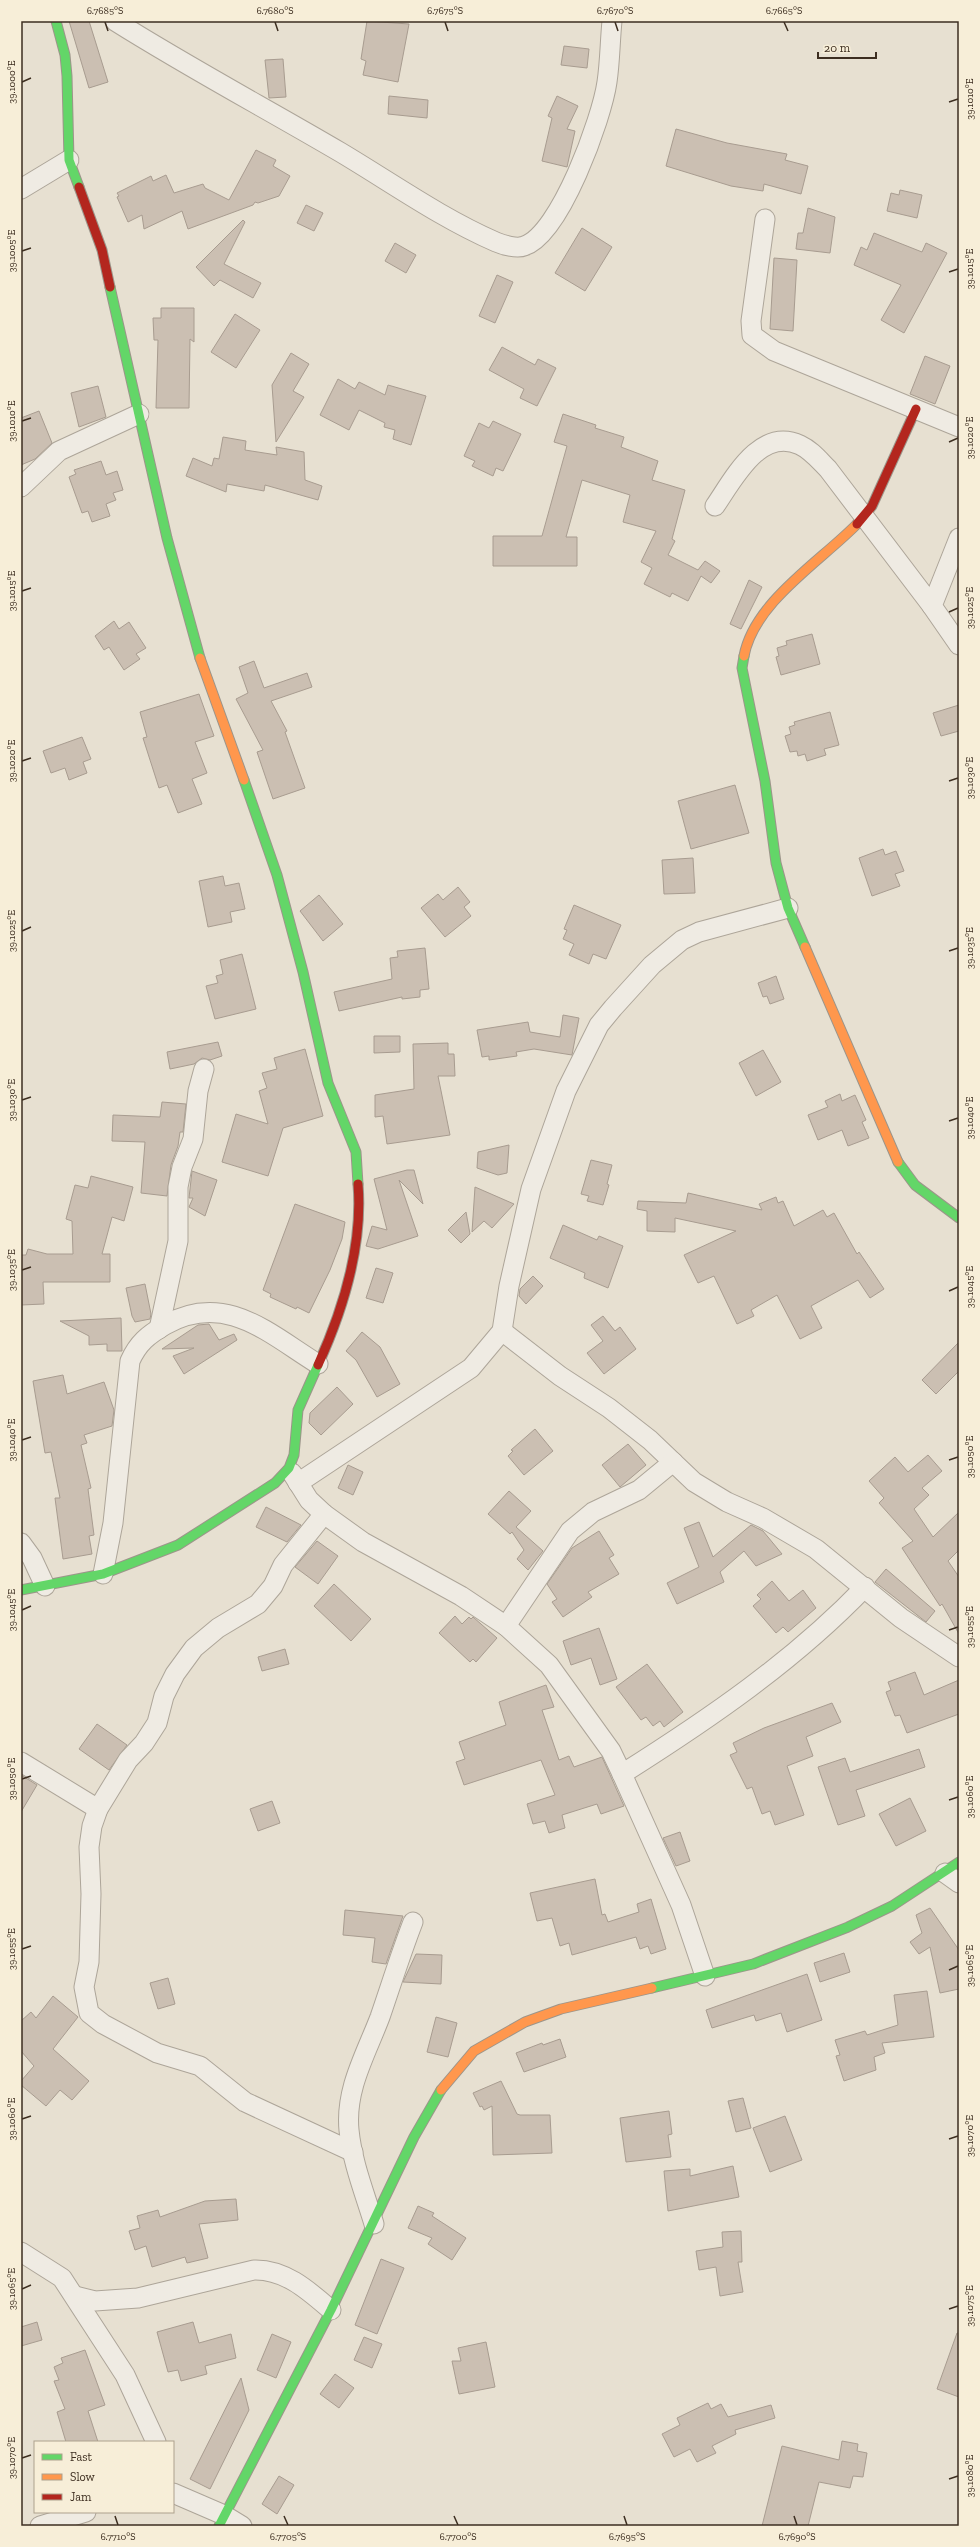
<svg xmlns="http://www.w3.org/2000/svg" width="980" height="2547" viewBox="0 0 980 2547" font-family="'Zilla Slab',serif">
<rect width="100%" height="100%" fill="#e7e0d1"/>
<!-- building -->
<g fill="#cbbfb2" stroke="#a89c90">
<path d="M69 21H89L108 82 89 88Z"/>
<path d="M367 21 409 24 398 82 363 75 366 61 361 59Z"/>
<path d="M564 46 589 49 587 68 561 65Z"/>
<path d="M283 59 286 97 269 98 265 60Z"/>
<path d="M389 96 428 100 427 118 388 114Z"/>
<path d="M557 96 578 106 567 129 575 131 567 167 542 161 552 118 548 116Z"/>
<path d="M676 129 727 143 787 154 785 160 808 166 801 194 764 184 763 191 731 186 666 166Z"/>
<path d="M256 150 276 160 273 166 290 176 279 196 258 203 255 202 253 205 188 229 182 211 144 229 142 215 128 222 117 197 119 196 117 193 151 176 153 181 166 175 174 193 203 184 205 188 229 200Z"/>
<path d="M900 190 922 195 917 218 887 211 891 193 899 195Z"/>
<path d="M306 205 323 213 314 231 297 223Z"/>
<path d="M808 208 835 217 830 253 796 249 798 233H803Z"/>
<path d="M243 220 245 222 224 264 261 283 253 298 220 280 214 286 196 267Z"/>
<path d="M582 228 612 247 585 291 555 273Z"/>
<path d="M874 233 922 252 926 243 947 253 904 333 881 320 901 285 854 265 861 247 867 250Z"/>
<path d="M395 243 416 255 406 273 385 261Z"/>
<path d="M774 258 797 260 793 331 770 329Z"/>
<path d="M497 275 513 282 495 323 479 316Z"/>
<path d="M161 308H194V342L190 339 189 408H156L158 340H154L153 318H161Z"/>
<path d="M235 314 260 330 236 368 211 352Z"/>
<path d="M502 347 535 365 538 359 556 368 537 406 520 398 524 389 489 370Z"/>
<path d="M291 353 309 364 293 391 304 397 276 442 272 385Z"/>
<path d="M925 356 950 366 935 404 910 394Z"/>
<path d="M338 379 355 389 359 382 385 395 388 385 426 396 411 445 393 439 395 430 384 427 385 423 359 410 349 430 320 415Z"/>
<path d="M98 386 106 417 79 427 71 393Z"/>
<path d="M39 411 52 443 35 459 21 465V418Z"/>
<path d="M563 414 596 425 595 428 624 437 621 447 658 461 652 480 685 490 672 539 675 541 668 555 698 570 705 561 720 571 711 583 701 576 688 601 672 593 670 597 644 584 652 568 641 562 656 531 623 522 630 495 582 480 566 537H577V566H493V536H542L567 446 554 442Z"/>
<path d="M493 421 521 434 503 471 496 468 493 476 472 466 475 461 464 456 479 423 489 428Z"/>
<path d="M223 437 246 441 245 450 277 455 276 447 304 452 305 480 322 486 318 500 265 485 264 491 227 484 226 492 186 476 193 458 212 466 214 458 219 459Z"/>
<path d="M101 461 106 475 117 471 123 490 113 493 116 500 106 504 110 516 92 522 88 511 82 513 69 477 76 474 74 470Z"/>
<path d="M749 580 762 587 741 629 730 624Z"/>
<path d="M114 621 119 629 129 622 146 648 136 654 140 659 124 670 109 647 104 650 95 636Z"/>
<path d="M812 634 820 664 781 675 776 657 779 656 777 648 787 645 786 641Z"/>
<path d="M254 661 264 688 307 673 312 687 271 701 287 731 285 732 305 788 273 799 257 752 263 750 236 699 248 693 239 667Z"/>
<path d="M199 694 214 736 195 742 207 773 192 779 202 804 178 813 167 785 159 788 143 738 147 737 140 712Z"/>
<path d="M959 705V731L941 736 933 713Z"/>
<path d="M830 712 839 745 824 749 826 755 807 761 805 754 798 756 797 751 790 752 785 736 791 734 789 727 795 725 794 722Z"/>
<path d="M82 737 91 759 83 762 87 773 69 780 65 768 51 773 43 751Z"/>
<path d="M735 785 749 833 691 849 678 801Z"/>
<path d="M883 849 885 855 896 851 904 871 895 874 900 886 872 896 859 858Z"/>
<path d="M693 858 695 893 664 894 662 860Z"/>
<path d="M223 876 225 886 239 883 245 909 230 912 232 922 208 927 199 881Z"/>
<path d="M458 887 470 902 464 907 471 916 445 937 421 908 438 894 443 900Z"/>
<path d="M319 895 343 924 323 941 300 911Z"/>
<path d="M574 905 621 925 606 959 593 954 589 964 569 955 574 944 563 939 567 930 564 929Z"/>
<path d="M425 948 429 989 420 990V997L402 999V997L339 1011 334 992 392 979 390 958 398 957 397 951Z"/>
<path d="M242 954 256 1009 215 1019 206 986 218 983 216 976 223 974 220 960Z"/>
<path d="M776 976 784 999 770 1004 767 996 763 997 758 983Z"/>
<path d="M563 1015 579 1018 572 1055 534 1049 516 1052 517 1056 489 1060V1056L482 1057 477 1030 528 1022 530 1032 560 1037Z"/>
<path d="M374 1036H400V1052L374 1053Z"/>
<path d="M218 1042 222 1056 210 1060 202 1058 194 1064 170 1069 167 1052Z"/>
<path d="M448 1043V1054H454L455 1076H438L450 1135 387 1144 383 1116 375 1117V1095L414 1089 413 1044Z"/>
<path d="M305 1049 323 1116 283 1128 268 1176 222 1162 236 1114 268 1124 259 1091 267 1088 262 1073 277 1069 274 1058Z"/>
<path d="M763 1050 781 1082 756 1096 739 1063Z"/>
<path d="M840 1094 842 1101 855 1095 866 1120 862 1122 869 1138 848 1146 842 1130 818 1140 808 1115 828 1107 825 1101Z"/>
<path d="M162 1102 186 1104 183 1132H180L178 1146 171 1165 167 1196 141 1193 145 1142 112 1141 113 1115 160 1117Z"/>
<path d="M509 1145 507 1173 498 1175 477 1168 478 1152Z"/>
<path d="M591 1160 612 1165 607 1184 609 1185 603 1205 587 1201 589 1196 581 1194Z"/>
<path d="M407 1170H414L423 1204 399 1180 418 1236 378 1249 366 1246 372 1226 387 1230 374 1179Z"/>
<path d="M192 1171 217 1180 205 1216 189 1207 193 1198H189Z"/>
<path d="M91 1176 133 1187 124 1221 112 1217 102 1254H110V1282H43L44 1304 21 1305V1255H26L28 1249 47 1254H73L72 1221 66 1219 75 1185 88 1188Z"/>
<path d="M475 1187 514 1204 492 1228 484 1221 472 1232Z"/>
<path d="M688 1193 762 1210 759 1204 776 1197 778 1203 783 1201 794 1226 823 1210 827 1217 834 1213 857 1254 859 1252 884 1289 870 1298 858 1280 811 1306 822 1328 800 1339 777 1295 751 1310 754 1316 737 1324 714 1276 698 1283 684 1255 736 1231 675 1218V1232L647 1231V1211L637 1209 638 1201 686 1203Z"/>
<path d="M295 1204 345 1222 342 1239 330 1270 309 1313 297 1307 296 1309 270 1297 271 1294 263 1290Z"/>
<path d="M466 1212 470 1234 461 1243 448 1230Z"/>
<path d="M563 1225 597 1240 599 1236 623 1246 608 1288 584 1278 585 1273 550 1258Z"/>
<path d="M376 1268 393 1273 383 1303 366 1298Z"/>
<path d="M533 1276 543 1286 526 1304 519 1296 520 1289Z"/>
<path d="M145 1284 151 1314 150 1319 135 1322 132 1316 126 1288Z"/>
<path d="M603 1316 615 1331 620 1327 636 1349 604 1374 587 1353 603 1341 591 1325Z"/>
<path d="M121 1318 122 1351H107V1344L89 1345V1336L60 1321Z"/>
<path d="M209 1324 219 1340 234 1334 237 1340 184 1374 173 1356 194 1348 162 1349 198 1325Z"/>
<path d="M362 1332 380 1347 400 1384 377 1397 356 1360 346 1351Z"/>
<path d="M959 1342V1371L936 1394 922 1380Z"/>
<path d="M63 1375 67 1394 104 1382 114 1410 112 1426 84 1435 87 1443 81 1445 91 1488 88 1489 94 1535 89 1536 92 1554 63 1559 55 1498H60L51 1452 45 1453 33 1381Z"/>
<path d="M337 1387 353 1404 321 1435 309 1423 310 1413Z"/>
<path d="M535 1429 553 1451 524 1475 508 1456 513 1451 511 1450Z"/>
<path d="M628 1444 646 1465 620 1487 602 1465Z"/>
<path d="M928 1455 942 1471 922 1488 929 1495 914 1509 933 1537 959 1512V1550L948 1561 959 1577V1634L942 1604 940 1606 902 1548 913 1541 879 1503 884 1498 869 1481 895 1457 908 1472Z"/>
<path d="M348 1465 363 1472 353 1495 338 1488Z"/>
<path d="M509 1491 531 1511 516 1527 543 1551 528 1570 517 1559 524 1550 512 1532 510 1534 488 1514Z"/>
<path d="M266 1507 301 1525 287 1542 256 1527Z"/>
<path d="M699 1522 713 1557 751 1525 763 1531 782 1554 756 1566 744 1551 720 1572 724 1582 677 1604 667 1583 699 1567 684 1528Z"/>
<path d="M599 1531 614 1555 609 1558 619 1574 588 1592 592 1597 563 1617 552 1602 557 1599 547 1584 572 1548Z"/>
<path d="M317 1541 338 1556 318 1584 295 1567Z"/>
<path d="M886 1569 935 1611 926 1622 875 1582Z"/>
<path d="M772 1581 789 1601 803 1590 816 1608 788 1632 783 1627 776 1633 753 1606 761 1599 757 1595Z"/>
<path d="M334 1584 371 1619 351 1641 314 1606Z"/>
<path d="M455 1616 462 1624 469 1617 471 1619 473 1617 497 1638 476 1662 473 1659 470 1662 439 1633Z"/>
<path d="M599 1628 617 1679 600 1685 591 1658 571 1665 563 1641Z"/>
<path d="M285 1649 289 1664 262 1671 258 1657Z"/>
<path d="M647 1664 683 1712 664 1727 660 1721 653 1726 646 1717 641 1720 616 1687Z"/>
<path d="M915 1672 924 1695 959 1680V1714L907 1733 900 1715 895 1716 886 1692 891 1690 888 1682Z"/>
<path d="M546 1685 554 1707 542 1710 559 1760 569 1756 574 1767 602 1757 624 1806 601 1814 597 1804 562 1815 565 1828 549 1833 545 1821 533 1824 527 1804 555 1795 541 1760 464 1785 456 1762 465 1759 459 1742 506 1725 499 1702Z"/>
<path d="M832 1703 841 1722 806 1737 813 1756 787 1766 804 1815 775 1825 770 1811 762 1814 752 1787 747 1789 730 1755 737 1752 733 1743 764 1728Z"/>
<path d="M97 1724 127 1745 109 1770 79 1749Z"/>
<path d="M919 1749 925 1767 856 1790 865 1816 838 1825 818 1767 845 1758 850 1772Z"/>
<path d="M21 1775 37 1785 21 1812Z"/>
<path d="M910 1798 926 1831 896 1846 879 1814Z"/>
<path d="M272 1801 280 1823 258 1831 250 1809Z"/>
<path d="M680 1832 690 1861 676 1866 663 1838Z"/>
<path d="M595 1879 602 1915 605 1914 608 1922 639 1912 637 1904 651 1899 666 1949 651 1954 648 1946 640 1949 636 1937 572 1955 569 1943 560 1946 552 1918 537 1921 530 1893Z"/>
<path d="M930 1908 959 1950V1989L940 1993 930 1947 919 1954 910 1942 922 1933 916 1915Z"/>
<path d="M345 1910 403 1916 386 1964 372 1962 375 1938 343 1935Z"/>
<path d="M844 1953 850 1972 820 1982 814 1963Z"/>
<path d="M416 1954 442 1955 441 1984 403 1982Z"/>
<path d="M807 1974 822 2020 787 2032 781 2013 756 2021 754 2015 712 2028 706 2010Z"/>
<path d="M168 1978 175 2004 158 2009 150 1983Z"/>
<path d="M927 1991 934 2037 882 2043 885 2053 874 2057 876 2070 844 2081 836 2056 840 2055 835 2040 865 2031 867 2035 898 2025 894 1995Z"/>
<path d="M53 1996 78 2017 53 2049 89 2081 72 2100 60 2090 46 2106 21 2085V2081L34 2066 21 2051V2021L31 2012 36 2018Z"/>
<path d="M436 2017 457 2023 448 2057 427 2052Z"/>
<path d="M560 2039 566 2057 524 2072 516 2053 542 2043 543 2045Z"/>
<path d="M501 2081 517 2114 520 2115H550L552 2153 493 2155 492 2106 484 2110 482 2106 480 2107 473 2093Z"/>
<path d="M743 2098 751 2128 736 2132 728 2101Z"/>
<path d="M669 2111 672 2134 668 2135 671 2157 626 2162 620 2118Z"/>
<path d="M785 2116 802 2160 770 2172 753 2128Z"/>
<path d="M733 2166 739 2197 668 2211 664 2171 690 2169V2176Z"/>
<path d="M236 2199 238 2220 199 2224 208 2258 187 2263 185 2257 152 2267 146 2246 135 2250 129 2231 140 2228 137 2216 158 2210 160 2217 205 2201Z"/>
<path d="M418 2206 434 2213 432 2216 466 2238 452 2260 428 2244 432 2238 408 2228Z"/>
<path d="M741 2231 742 2262H738L743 2292 720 2296 716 2267 699 2270 696 2251 723 2247 722 2232Z"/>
<path d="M381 2259 404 2268 377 2334 355 2325Z"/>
<path d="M37 2322 42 2340 21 2346V2327Z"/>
<path d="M193 2322 199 2343 231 2334 236 2358 205 2366 207 2374 181 2381 178 2370 168 2372 157 2332Z"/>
<path d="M957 2333H959V2397L937 2389Z"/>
<path d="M272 2334 291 2342 276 2378 257 2370Z"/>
<path d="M364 2337 382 2344 372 2368 354 2360Z"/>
<path d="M486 2342 495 2387 459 2394 452 2361H461L458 2348Z"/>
<path d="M85 2350 105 2405 88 2411 98 2442H66L57 2412 65 2409 54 2381 59 2380 54 2367 63 2363 61 2358Z"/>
<path d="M335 2374 354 2388 339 2408 320 2394Z"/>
<path d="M241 2378 249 2410 210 2489 190 2479Z"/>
<path d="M708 2403 711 2409 721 2404 728 2417 771 2405 775 2418 735 2430 736 2434 712 2446 716 2453 697 2462 690 2449 674 2457 662 2434 680 2425 677 2418Z"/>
<path d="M842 2441 858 2444 857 2451 867 2453 863 2477 853 2476 850 2488 819 2482 808 2526H762L782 2446 839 2460Z"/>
<path d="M279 2476 294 2485 277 2514 262 2504Z"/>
</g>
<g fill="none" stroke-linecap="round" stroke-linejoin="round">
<!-- street casing -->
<g stroke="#ada599" stroke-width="21">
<g id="street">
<path d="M115 21C188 67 265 108 340 152 392 183 441 218 496 242 503 245 517 249 524 246 560 235 602 118 607 82 610 62 610 41 612 21"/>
<path d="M21 189 69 160"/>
<path d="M765 219 751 321 752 335 774 351 959 427"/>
<path d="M21 487 59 451 139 414"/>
<path d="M715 506C733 480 760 426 800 445 811 450 819 460 828 469L932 606"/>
<path d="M959 538 932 606 959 645"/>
<path d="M159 1329 178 1241V1187L182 1167 193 1139 198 1091 204 1069"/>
<path d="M502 1331 560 1376 609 1408 650 1440 694 1482 727 1502 763 1518 816 1549 901 1618 959 1657"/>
<path d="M292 1473 309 1500 324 1514 363 1542 461 1596 506 1626 549 1665 611 1751 622 1774 681 1905 705 1976"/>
<path d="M298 1483 471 1368 502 1331 509 1286 531 1189 566 1091 599 1025 613 1008 652 965 682 940 699 932 788 908"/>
<path d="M324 1514 283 1565 273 1586 258 1604 218 1628 194 1648 175 1674 164 1696 157 1723 144 1743 128 1760 98 1809 92 1826 89 1847 91 1894 89 1962 84 1987 89 2013 103 2024 157 2053 200 2066 245 2102 353 2152"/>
<path d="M21 1543 32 1558 45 1586"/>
<path d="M103 1574 113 1523 130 1361C138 1343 148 1335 165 1325 225 1291 268 1333 318 1364"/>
<path d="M506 1626 570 1531 593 1512 639 1490 673 1462"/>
<path d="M21 1762 98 1809"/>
<path d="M622 1774C709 1719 794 1661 865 1587"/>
<path d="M945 1873 959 1883"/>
<path d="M374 2224C365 2194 352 2162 349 2130 345 2089 366 2054 380 2017 391 1985 401 1953 413 1922"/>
<path d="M21 2252 62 2278 125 2375 156 2442"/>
<path d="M75 2296 95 2301 138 2298 254 2270C285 2269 309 2291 331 2310"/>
<path d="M173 2493 224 2515 242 2526"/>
<path d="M40 2526 86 2512"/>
</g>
</g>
<!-- fast casing -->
<g stroke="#9c958a" stroke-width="11">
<g id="fast">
<path d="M56 21 65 55 67 76 69 160 79 187"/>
<path d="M110 287 167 538 200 658"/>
<path d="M744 656 742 668 765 781 776 863 788 908 805 947"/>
<path d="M244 780 277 875 303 972 328 1083 356 1152 358 1184"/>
<path d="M898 1162 915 1185 959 1218"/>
<path d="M21 1590 103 1574 178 1545 275 1483 289 1468 294 1455 298 1410 318 1365"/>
<path d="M652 1988 753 1964 848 1927 892 1906 959 1862"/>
<path d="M219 2526 331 2310 414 2137 441 2090"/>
</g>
</g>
<!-- slow casing -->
<g stroke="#9c958a" stroke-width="11">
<g id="slow">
<path d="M744 656C754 602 821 561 857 524"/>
<path d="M200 658 244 780"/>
<path d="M805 947 898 1162"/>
<path d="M441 2090 474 2051 525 2022 561 2009 652 1988"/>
</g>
</g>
<!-- jam casing -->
<g stroke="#9c958a" stroke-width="11">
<g id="jam">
<path d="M79 187 102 250 110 287"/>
<path d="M857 524 872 506 916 409"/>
<path d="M318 1365C343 1310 363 1245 358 1184"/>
</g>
</g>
<!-- street -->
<use href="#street" stroke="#efebe3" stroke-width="19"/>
<!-- fast -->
<use href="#fast" stroke="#63d668" stroke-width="9"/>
<!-- slow -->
<use href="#slow" stroke="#ff974d" stroke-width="9"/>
<!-- jam -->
<use href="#jam" stroke="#b3261e" stroke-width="9"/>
</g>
<!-- ticks -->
<path fill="none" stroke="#3d2e20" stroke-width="1.5" d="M105 22 108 31M275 22 278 31M445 22 448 31M615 22 618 31M784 22 788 31M22 82 31 78M949 102 958 99M22 251 31 248M949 272 958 269M22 421 31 418M949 442 958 438M22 591 31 588M949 612 958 608M22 761 31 758M949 781 958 778M22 931 31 927M949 951 958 948M22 1100 31 1097M949 1121 958 1118M22 1270 31 1267M949 1291 958 1287M22 1440 31 1437M949 1460 958 1457M22 1610 31 1606M949 1630 958 1627M22 1779 31 1776M949 1800 958 1797M22 1949 31 1946M949 1970 958 1966M22 2119 31 2116M949 2139 958 2136M22 2289 31 2285M949 2309 958 2306M22 2458 31 2455M949 2479 958 2476M115 2516 118 2525M284 2516 288 2525M454 2516 458 2525M624 2516 627 2525M794 2516 797 2525"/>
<!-- border -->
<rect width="980" height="2547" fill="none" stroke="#f7eed8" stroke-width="44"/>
<!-- legend -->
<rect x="34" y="2441" width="140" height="72" fill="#f7eed8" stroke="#ada18e"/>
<rect x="42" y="2454" width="20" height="6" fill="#63d668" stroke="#ada18e"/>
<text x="70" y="2461" font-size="12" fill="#3d2e20">Fast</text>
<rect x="42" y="2474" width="20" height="6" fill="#ff974d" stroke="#ada18e"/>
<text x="70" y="2481" font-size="12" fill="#3d2e20">Slow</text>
<rect x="42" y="2494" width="20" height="6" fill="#b3261e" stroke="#ada18e"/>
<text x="70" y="2501" font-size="12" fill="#3d2e20">Jam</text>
<!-- scale -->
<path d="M818 52v6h58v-6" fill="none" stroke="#3d2e20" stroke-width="2"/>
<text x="824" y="52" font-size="12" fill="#3d2e20" stroke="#f7eed8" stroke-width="3" paint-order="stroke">20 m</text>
<rect x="22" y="22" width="936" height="2503" fill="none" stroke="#3d2e20" stroke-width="1.5"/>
<g font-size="10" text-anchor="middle" fill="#3d2e20">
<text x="105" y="14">6.7685°S</text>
<text x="275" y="14">6.7680°S</text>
<text x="445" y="14">6.7675°S</text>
<text x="615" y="14">6.7670°S</text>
<text x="784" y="14">6.7665°S</text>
<text transform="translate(11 82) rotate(-90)" y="4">39.1000°E</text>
<text transform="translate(969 99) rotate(-90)" y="4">39.1010°E</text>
<text transform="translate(11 251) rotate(-90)" y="4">39.1005°E</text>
<text transform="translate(969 269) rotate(-90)" y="4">39.1015°E</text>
<text transform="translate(11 421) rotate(-90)" y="4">39.1010°E</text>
<text transform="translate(969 438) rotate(-90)" y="4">39.1020°E</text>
<text transform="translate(11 591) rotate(-90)" y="4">39.1015°E</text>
<text transform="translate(969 608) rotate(-90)" y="4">39.1025°E</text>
<text transform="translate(11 761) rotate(-90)" y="4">39.1020°E</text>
<text transform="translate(969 778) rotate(-90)" y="4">39.1030°E</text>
<text transform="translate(11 931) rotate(-90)" y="4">39.1025°E</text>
<text transform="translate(969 948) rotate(-90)" y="4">39.1035°E</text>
<text transform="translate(11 1100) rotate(-90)" y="4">39.1030°E</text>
<text transform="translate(969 1118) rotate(-90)" y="4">39.1040°E</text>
<text transform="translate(11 1270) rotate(-90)" y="4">39.1035°E</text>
<text transform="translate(969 1287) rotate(-90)" y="4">39.1045°E</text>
<text transform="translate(11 1440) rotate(-90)" y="4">39.1040°E</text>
<text transform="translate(969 1457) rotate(-90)" y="4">39.1050°E</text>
<text transform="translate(11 1610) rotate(-90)" y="4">39.1045°E</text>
<text transform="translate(969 1627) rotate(-90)" y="4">39.1055°E</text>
<text transform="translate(11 1779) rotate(-90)" y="4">39.1050°E</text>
<text transform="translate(969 1797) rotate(-90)" y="4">39.1060°E</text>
<text transform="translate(11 1949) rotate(-90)" y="4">39.1055°E</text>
<text transform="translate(969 1966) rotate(-90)" y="4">39.1065°E</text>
<text transform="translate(11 2119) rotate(-90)" y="4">39.1060°E</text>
<text transform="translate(969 2136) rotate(-90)" y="4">39.1070°E</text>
<text transform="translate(11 2289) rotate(-90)" y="4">39.1065°E</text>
<text transform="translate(969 2306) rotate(-90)" y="4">39.1075°E</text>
<text transform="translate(11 2458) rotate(-90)" y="4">39.1070°E</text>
<text transform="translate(969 2476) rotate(-90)" y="4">39.1080°E</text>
<text x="118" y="2540">6.7710°S</text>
<text x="288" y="2540">6.7705°S</text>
<text x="458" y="2540">6.7700°S</text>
<text x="627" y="2540">6.7695°S</text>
<text x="797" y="2540">6.7690°S</text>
</g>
</svg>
